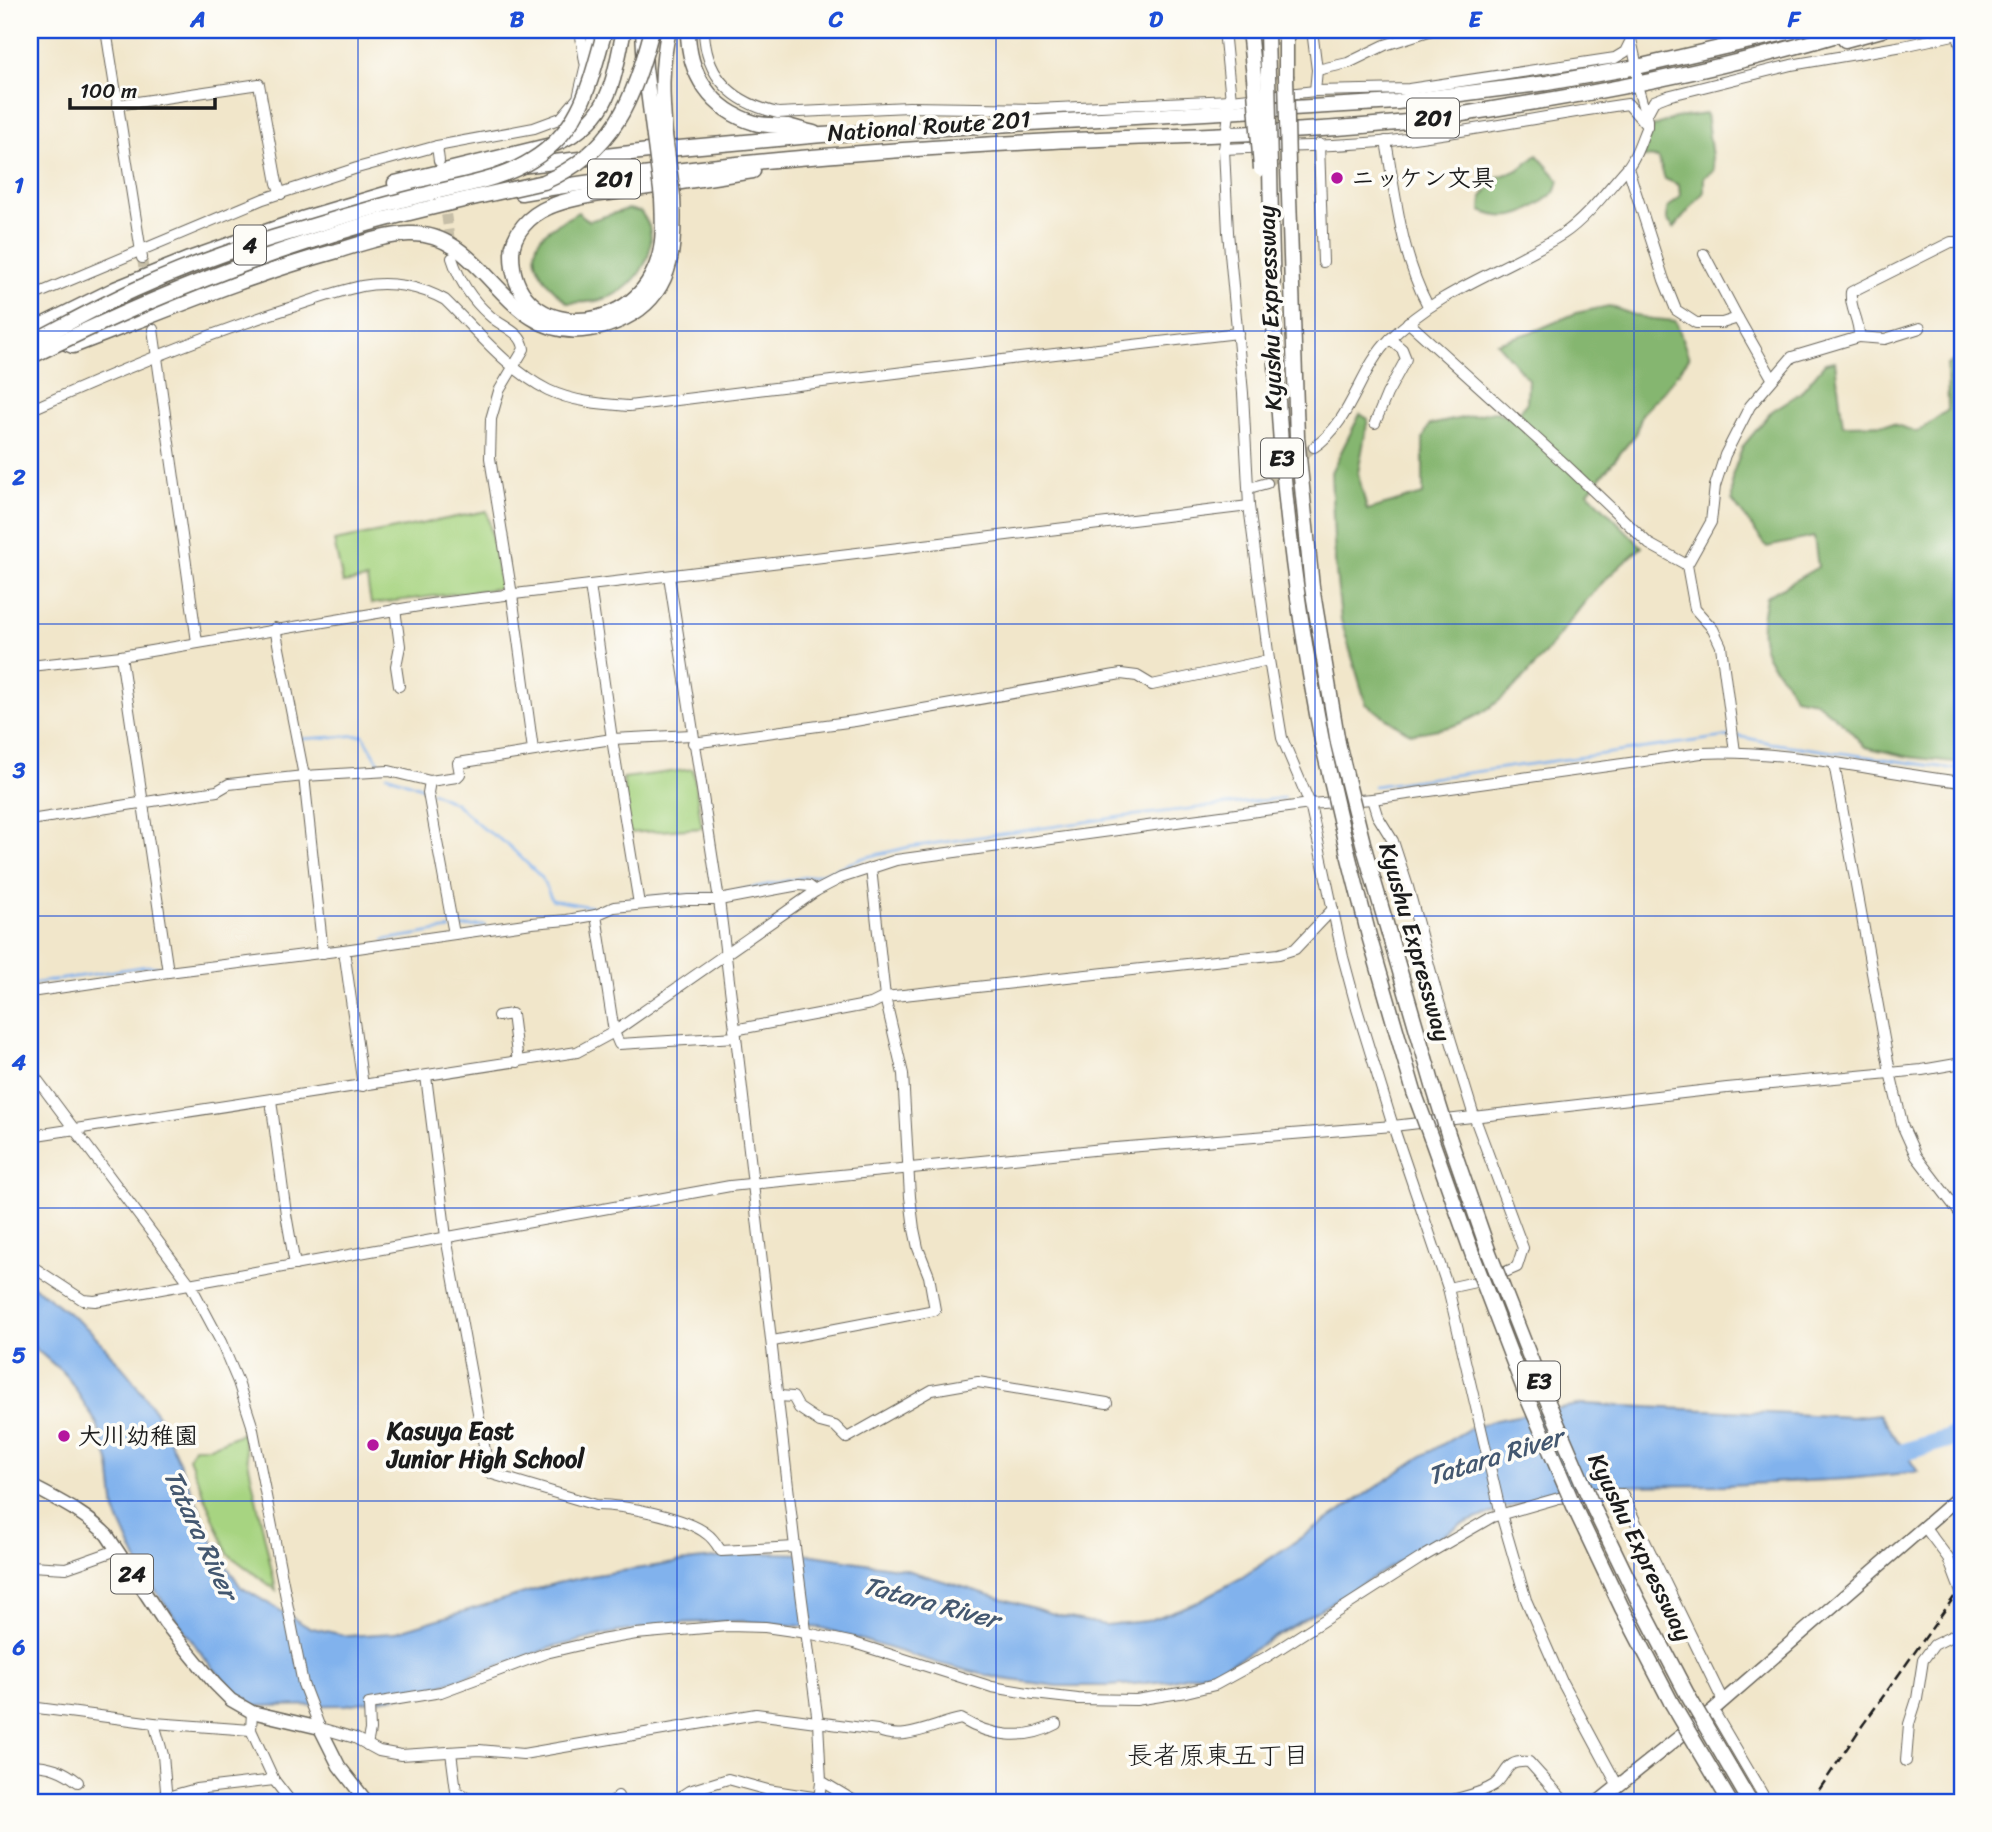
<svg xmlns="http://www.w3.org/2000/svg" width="1992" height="1832" viewBox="0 0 1992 1832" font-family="Sriracha,'Klee One',sans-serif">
<rect width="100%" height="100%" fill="#fdfcf7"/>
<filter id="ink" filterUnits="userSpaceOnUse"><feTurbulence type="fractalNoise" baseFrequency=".0143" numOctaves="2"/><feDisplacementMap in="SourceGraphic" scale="14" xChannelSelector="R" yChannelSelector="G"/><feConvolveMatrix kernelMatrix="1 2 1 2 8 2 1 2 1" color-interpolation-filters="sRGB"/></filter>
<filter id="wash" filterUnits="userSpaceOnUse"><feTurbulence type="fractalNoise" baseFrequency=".00686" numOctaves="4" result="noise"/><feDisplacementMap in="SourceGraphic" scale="28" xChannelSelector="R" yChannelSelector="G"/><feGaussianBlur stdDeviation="1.57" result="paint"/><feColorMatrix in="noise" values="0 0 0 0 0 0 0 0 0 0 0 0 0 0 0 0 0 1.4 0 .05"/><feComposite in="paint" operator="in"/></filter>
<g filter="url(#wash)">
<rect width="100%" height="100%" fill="#f1e6ca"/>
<!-- green -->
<g fill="#a7d481" stroke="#62784e" stroke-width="2">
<path d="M487 511 501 588 371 604 367 579 343 583 334 541Z"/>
<path d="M693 769 702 828 629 833 623 778Z"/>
<path d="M242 1433 276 1590 228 1554 189 1458 194 1447H210Z"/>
</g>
<!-- forest -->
<g fill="#85b66f" stroke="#506946" stroke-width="2">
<path d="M1706 114 1714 171 1704 177V192L1674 228 1667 220V209L1680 196 1679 185 1665 179 1658 158 1644 157 1645 143 1654 126 1675 118Z"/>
<path d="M1537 155 1559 180 1556 191C1532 211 1513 225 1481 211L1482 197 1498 177 1518 170Z"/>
<path d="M628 209 641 212C644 216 647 221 649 226 658 259 631 293 600 300 590 303 578 302 568 303 551 289 523 261 541 237 549 227 567 219 578 212L589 221Z"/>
<path d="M1609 306 1643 318 1676 321 1689 358 1663 392 1642 414 1636 434 1588 492 1642 547C1622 564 1601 582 1584 603 1545 652 1502 722 1433 730 1426 731 1417 734 1411 733 1403 731 1375 710 1366 704L1341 620 1335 562 1331 472 1360 414 1368 419 1358 473 1367 510 1423 494V439L1429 425 1494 411 1514 419 1527 402 1528 379 1497 343 1537 330 1576 313Z"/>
<path d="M1962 356V763L1909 757 1865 747 1845 725 1815 701 1794 697C1787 677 1775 672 1767 656 1758 636 1762 617 1766 597L1818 567 1814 537 1767 547 1732 500V476L1743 446 1772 411 1800 393 1825 363 1835 361 1843 425 1893 424 1917 432 1948 410 1947 365Z"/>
</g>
<!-- water -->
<path fill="#81b2ed" stroke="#4e6784" stroke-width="2" d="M30 1283 92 1332 129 1375 160 1418 219 1555 241 1587 308 1627 348 1636 393 1633 557 1583 596 1575 694 1560 767 1553 807 1554 903 1569 1064 1617 1105 1625 1147 1621 1195 1603 1241 1578 1419 1458 1469 1429 1496 1420 1583 1404 1852 1417 1879 1414 1918 1472 1847 1479 1728 1485 1604 1486 1557 1494 1514 1505 1462 1524 1236 1660 1215 1670 1168 1681 1110 1686H1058L1002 1679 941 1664 822 1628 740 1621 679 1623 612 1633 550 1648 416 1694 346 1705 255 1706 234 1691 206 1660 142 1572 115 1511 110 1464 97 1424 67 1376 30 1344Z"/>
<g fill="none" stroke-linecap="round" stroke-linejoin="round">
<!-- stream -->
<g stroke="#81b2ed" stroke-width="2.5">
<path d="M1738 736 1771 743 1962 770"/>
<path d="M300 739 363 735 383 769"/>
<path d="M387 775 426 789"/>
<path d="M1374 786 1731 736"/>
<path d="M432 792 455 803 484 829 507 844 542 878 552 900 593 907"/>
<path d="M642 897 727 893 825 873 863 858 909 847 1120 817 1284 798"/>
<path d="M578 913 636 898"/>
<path d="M456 928 485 925"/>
<path d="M384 940 450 929"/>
<path d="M30 984 146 966 166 967"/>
</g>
<!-- river -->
<path stroke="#81b2ed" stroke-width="18" d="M1883 1458 1948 1439 1962 1430"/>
</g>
</g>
<g filter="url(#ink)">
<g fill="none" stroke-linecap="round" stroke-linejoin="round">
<!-- minor-tunnel -->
<g stroke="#c6bea7" stroke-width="10" stroke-dasharray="10 5" stroke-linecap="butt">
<path d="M444 200 451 248"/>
<path d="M142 258 149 308"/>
<path d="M1267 483 1314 447"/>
</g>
<!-- minor casing -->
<g stroke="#676359" stroke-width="12">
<g id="minor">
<path d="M106 30 142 258"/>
<path d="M580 30 585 62"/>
<path d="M704 30C705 77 733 103 778 113L909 107 1036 109 1231 100 1315 91 1409 89 1615 58 1625 52 1631 40"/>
<path d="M1224 30 1231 100 1224 149 1228 232 1243 393 1249 506 1269 660 1282 738 1310 804 1343 957 1357 1009 1393 1126 1448 1288 1501 1514 1526 1600 1562 1682 1618 1786"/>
<path d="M1312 30 1317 70 1315 91"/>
<path d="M1956 30 1962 48"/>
<path d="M1317 70 1348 63 1385 45 1432 30"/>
<path d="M117 105 259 84 277 183 281 194"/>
<path d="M1647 114 1654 101 1667 96 1791 65 1903 46 1958 34"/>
<path d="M1386 141C1396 197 1401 255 1428 306"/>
<path d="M1319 144 1323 262"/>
<path d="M437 146 439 161"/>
<path d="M1224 149C1279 146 1335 147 1390 141 1470 132 1549 115 1628 104L1647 126"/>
<path d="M1628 168 1664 280 1676 310 1696 323H1722L1738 318 1772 378"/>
<path d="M1704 254 1738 318"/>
<path d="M452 258C459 280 472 300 489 315 501 327 522 331 524 349L499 391 491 419 490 458 512 595 533 750"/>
<path d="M30 297 263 199 357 168 437 146 534 128 561 118 578 98 594 30"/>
<path d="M1408 322 1566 465 1649 544 1687 565"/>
<path d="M153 329 197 642"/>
<path d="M1859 337 1885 339 1920 328"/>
<path d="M30 410C111 374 190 341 274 313 303 304 333 292 362 286 390 281 420 286 445 300 476 330 508 370 548 390 573 402 602 404 629 406L985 362 1238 333"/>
<path d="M1375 423 1387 394 1406 359 1402 349 1390 339"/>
<path d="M1314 447C1352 422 1359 369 1390 339 1443 287 1503 272 1563 234 1586 219 1608 189 1626 169 1636 159 1641 139 1647 126V120L1637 85V67L1629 30"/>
<path d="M1249 488 1267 483"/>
<path d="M669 576 719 900 736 1037 795 1547 818 1722 821 1781 819 1802"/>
<path d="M590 585 612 739 639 904"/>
<path d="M395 609 400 646 396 666 399 686"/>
<path d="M275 628 304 776 323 953"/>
<path d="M121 656 168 972"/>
<path d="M30 666 121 656 431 604 1249 506"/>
<path d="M693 743 855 721 1121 674 1137 676 1152 685 1269 660"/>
<path d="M1735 752 1721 646 1713 629 1695 609 1687 565 1711 522 1715 486 1725 455 1750 406 1792 357 1859 337C1860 320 1849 308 1851 292L1951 242H1962"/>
<path d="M1834 763 1890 1072 1903 1127 1916 1156 1962 1216"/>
<path d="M430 781 428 793 454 934"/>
<path d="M1372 799 1377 815 1393 841 1408 887 1439 1002 1474 1116 1523 1248 1517 1267 1489 1279 1448 1288"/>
<path d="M30 820 217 791 229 784 304 776 389 771 430 781 457 777 460 774 458 763 612 739 692 735"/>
<path d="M596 915 614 1032 619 1044 736 1037"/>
<path d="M344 950 363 1086"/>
<path d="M30 992 168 972 344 950 532 923 567 920 596 915 614 907 688 900H719L799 885 809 886 816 891"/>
<path d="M498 1016 512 1014 518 1062"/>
<path d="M734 1030 871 1004 885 997 1279 954 1295 949 1333 909"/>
<path d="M30 1070 190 1284 221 1342 238 1382 252 1425 303 1684 320 1728 355 1738 379 1751 401 1755 479 1750 523 1754 756 1714 877 1730C904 1743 934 1724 961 1719 991 1737 1025 1741 1056 1724"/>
<path d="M426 1076 446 1237 489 1473 596 1505C623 1505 686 1517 707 1534 713 1538 717 1545 721 1551L795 1547"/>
<path d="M271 1100 286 1214 295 1265"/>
<path d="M30 1136 577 1052 614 1032 816 891 841 878 896 860 1310 804 1372 799 1701 753C1789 749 1875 772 1962 782"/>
<path d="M30 1265 83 1300 95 1301 730 1186 1103 1149 1393 1126 1727 1088 1922 1070 1962 1063"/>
<path d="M773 1341 935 1310 929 1276 918 1248 914 1229 910 1197 903 1074 885 997 871 868"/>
<path d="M779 1396 793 1397 799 1408 820 1422 835 1426 847 1438 932 1390 978 1382 1107 1403"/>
<path d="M1924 1526 1948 1558 1962 1595"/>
<path d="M30 1566 66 1568 117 1550"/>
<path d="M30 1707 154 1723 251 1730"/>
<path d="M1713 1710 1767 1802"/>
<path d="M252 1712 251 1730 274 1780 291 1802"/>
<path d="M154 1723 163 1755 167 1802"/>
<path d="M367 1745 370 1730 369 1704 441 1692 546 1653 601 1640 636 1634 728 1626 765 1627 807 1633 854 1643 992 1687 1034 1694 1078 1699 1136 1700 1186 1692 1215 1685 1268 1656 1421 1558 1492 1517 1559 1498 1597 1493 1622 1494 1723 1701"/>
<path d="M451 1752 456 1791 477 1802"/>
<path d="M1906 1761 1909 1724 1917 1699 1923 1660 1934 1645 1962 1631"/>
<path d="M30 1765C49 1765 63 1770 78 1782"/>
<path d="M821 1781 856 1802"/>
<path d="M167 1797 196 1789 274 1780"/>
<path d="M613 1802 618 1796"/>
<path d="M672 1802 689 1791 728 1779 768 1790 819 1798"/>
<path d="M1446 1802C1461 1797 1481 1794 1494 1785 1509 1774 1503 1760 1529 1762L1565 1802"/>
</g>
</g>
<!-- major casing -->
<g stroke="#676359" stroke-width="15">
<g id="major">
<path d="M30 1485C57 1500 84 1512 107 1535L165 1623 215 1684 231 1700 252 1712 320 1728 339 1766 367 1802"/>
<path d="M1598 1802 1713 1710 1962 1494"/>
</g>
</g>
<!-- highway casing -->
<g stroke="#676359" stroke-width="17">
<g id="highway">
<path d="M643 30 645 68 654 137"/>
<path d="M688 30C688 74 711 110 755 123 765 126 777 125 788 126 796 128 805 131 814 133"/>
<path d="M1249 30 1254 77"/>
<path d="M1267 30 1268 76"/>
<path d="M1286 30V75"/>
<path d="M1845 40 1882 30"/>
<path d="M665 135C662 99 660 66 669 30"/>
<path d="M1288 166 1297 437 1312 587 1338 743"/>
<path d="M1270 167C1272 281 1275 395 1287 509 1295 589 1308 668 1323 746"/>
<path d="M395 183 555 144C611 119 612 85 624 30"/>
<path d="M521 193C697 163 875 150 1053 141 1167 136 1282 134 1397 123 1435 120 1473 112 1511 106 1627 88 1741 64 1854 30"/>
<path d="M662 198C663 223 665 248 654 271 624 339 512 339 512 254 512 233 530 215 549 207 571 197 598 195 622 191 666 184 709 178 753 171"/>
<path d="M30 331 115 289 189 259 302 219 389 193 503 168 657 150 822 135 1397 102 1547 83 1637 67 1798 30"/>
<path d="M66 343 73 346C160 313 246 276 337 251 360 244 385 235 409 234 484 230 503 338 582 330 601 328 615 324 632 314 675 288 675 241 673 197"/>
<path d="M1365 851 1434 1089"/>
<path d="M1348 854 1369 936 1414 1092"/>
<path d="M1449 1137 1488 1250"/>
<path d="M1431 1138 1473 1256"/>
<path d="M1594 1509 1639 1602 1687 1694"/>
<path d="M1576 1511 1622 1608 1671 1702"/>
</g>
</g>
<!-- minor -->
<use href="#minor" stroke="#fff" stroke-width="10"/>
<!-- major -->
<use href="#major" stroke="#fff" stroke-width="12"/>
<!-- highway -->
<use href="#highway" stroke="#fff" stroke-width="14"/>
<!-- rail -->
<path stroke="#1c1c1c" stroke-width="2.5" stroke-dasharray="10 5" stroke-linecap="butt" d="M1811 1802 1862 1726 1962 1586"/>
<!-- highway-bridge casing -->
<g stroke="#676359" stroke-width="17" stroke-linecap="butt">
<g id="highway-bridge">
<path d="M1286 75 1288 166"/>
<path d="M1268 76 1270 167"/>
<path d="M1254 77 1261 169"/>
<path d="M665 135 673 197"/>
<path d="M654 137 662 198"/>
<path d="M30 343C65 325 99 306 134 290 187 266 243 246 299 230 341 217 384 204 427 194 462 185 501 180 532 160 582 129 590 82 605 30"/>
<path d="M30 357C135 305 244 260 357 227 418 209 482 196 544 182 615 151 633 100 652 30"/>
<path d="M1338 743 1365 851"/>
<path d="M1323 746 1348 854"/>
<path d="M1434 1089 1449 1137"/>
<path d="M1414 1092 1431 1138"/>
<path d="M1488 1250 1544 1393 1594 1509"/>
<path d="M1473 1256 1527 1397 1576 1511"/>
<path d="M1687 1694 1750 1802"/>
<path d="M1671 1702 1730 1802"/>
</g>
</g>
<!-- highway-bridge -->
<use href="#highway-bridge" stroke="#fff" stroke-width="14"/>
</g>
</g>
<!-- grid -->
<path fill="none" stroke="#1d4ed8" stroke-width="2" stroke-opacity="0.55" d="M358 30V1802M677 30V1802M996 30V1802M1315 30V1802M1634 30V1802M30 331H1962M30 624H1962M30 916H1962M30 1208H1962M30 1501H1962"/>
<!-- markers -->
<g fill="#b5179e" stroke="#fdfcf7" stroke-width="2.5">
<circle cx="1337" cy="178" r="7"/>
<circle cx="64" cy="1436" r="7"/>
<circle cx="373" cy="1445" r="7"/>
</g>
<g text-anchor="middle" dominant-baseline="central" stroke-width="7" stroke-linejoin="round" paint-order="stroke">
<!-- shield labels -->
<g fill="#fdfcf7" stroke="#605f5e" stroke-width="2">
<rect x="1407" y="98.5" width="52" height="39" rx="5"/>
<rect x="588" y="159.5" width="52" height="39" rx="5"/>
<rect x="234" y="225.5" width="32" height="39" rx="5"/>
<rect x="1261" y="438.5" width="42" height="39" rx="5"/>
<rect x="1518" y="1361.5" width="42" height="39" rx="5"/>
<rect x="111" y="1554.5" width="42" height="39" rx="5"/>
</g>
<g font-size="23" font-weight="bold" fill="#1c1c1c">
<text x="1433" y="118">201</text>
<text x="614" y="179">201</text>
<text x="250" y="245">4</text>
<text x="1282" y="458">E3</text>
<text x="1539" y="1381">E3</text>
<text x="132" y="1574">24</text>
</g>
<!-- street labels -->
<g font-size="24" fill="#1c1c1c" stroke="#fdfcf7">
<text transform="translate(929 126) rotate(-4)">National Route 201</text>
<text transform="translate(1270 308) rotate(-92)">Kyushu Expressway</text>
<text transform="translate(1415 942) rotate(74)">Kyushu Expressway</text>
<text transform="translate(1640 1547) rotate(64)">Kyushu Expressway</text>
</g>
<!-- poi labels -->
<g font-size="24" font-weight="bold" fill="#1c1c1c" stroke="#fdfcf7" text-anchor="start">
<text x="1351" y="178">ニッケン文具</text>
<text x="387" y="1431">Kasuya East<tspan x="387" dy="28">Junior High School</tspan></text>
<text x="78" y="1436">大川幼稚園</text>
</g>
<!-- water labels -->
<g font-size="26" font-style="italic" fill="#445870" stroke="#fdfcf7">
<text transform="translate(1495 1456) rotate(-17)">Tatara River</text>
<text transform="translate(201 1534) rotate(65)">Tatara River</text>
<text transform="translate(931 1602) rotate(15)">Tatara River</text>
</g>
<!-- neighbourhood labels -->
<g font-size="26" fill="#1c1c1c" stroke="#fdfcf7">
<text x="1218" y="1755">長者原東五丁目</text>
</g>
</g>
<!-- margin -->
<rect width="1992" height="1832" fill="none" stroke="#fdfcf7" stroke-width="77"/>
<!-- scale -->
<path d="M70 98v10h145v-10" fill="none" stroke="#1c1c1c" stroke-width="3.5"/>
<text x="80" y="98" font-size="21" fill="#1c1c1c" stroke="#fdfcf7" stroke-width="5" paint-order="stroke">100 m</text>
<rect x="38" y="38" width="1916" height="1756" fill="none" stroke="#1d4ed8" stroke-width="2.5"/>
<g font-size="23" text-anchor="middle" font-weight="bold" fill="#1d4ed8">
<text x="198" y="27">A</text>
<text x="517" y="27">B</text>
<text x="836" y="27">C</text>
<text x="1156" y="27">D</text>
<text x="1475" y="27">E</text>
<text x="1794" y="27">F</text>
<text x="19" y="193">1</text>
<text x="19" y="485">2</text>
<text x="19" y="778">3</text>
<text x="19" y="1070">4</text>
<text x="19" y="1363">5</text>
<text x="19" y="1655">6</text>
</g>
</svg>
